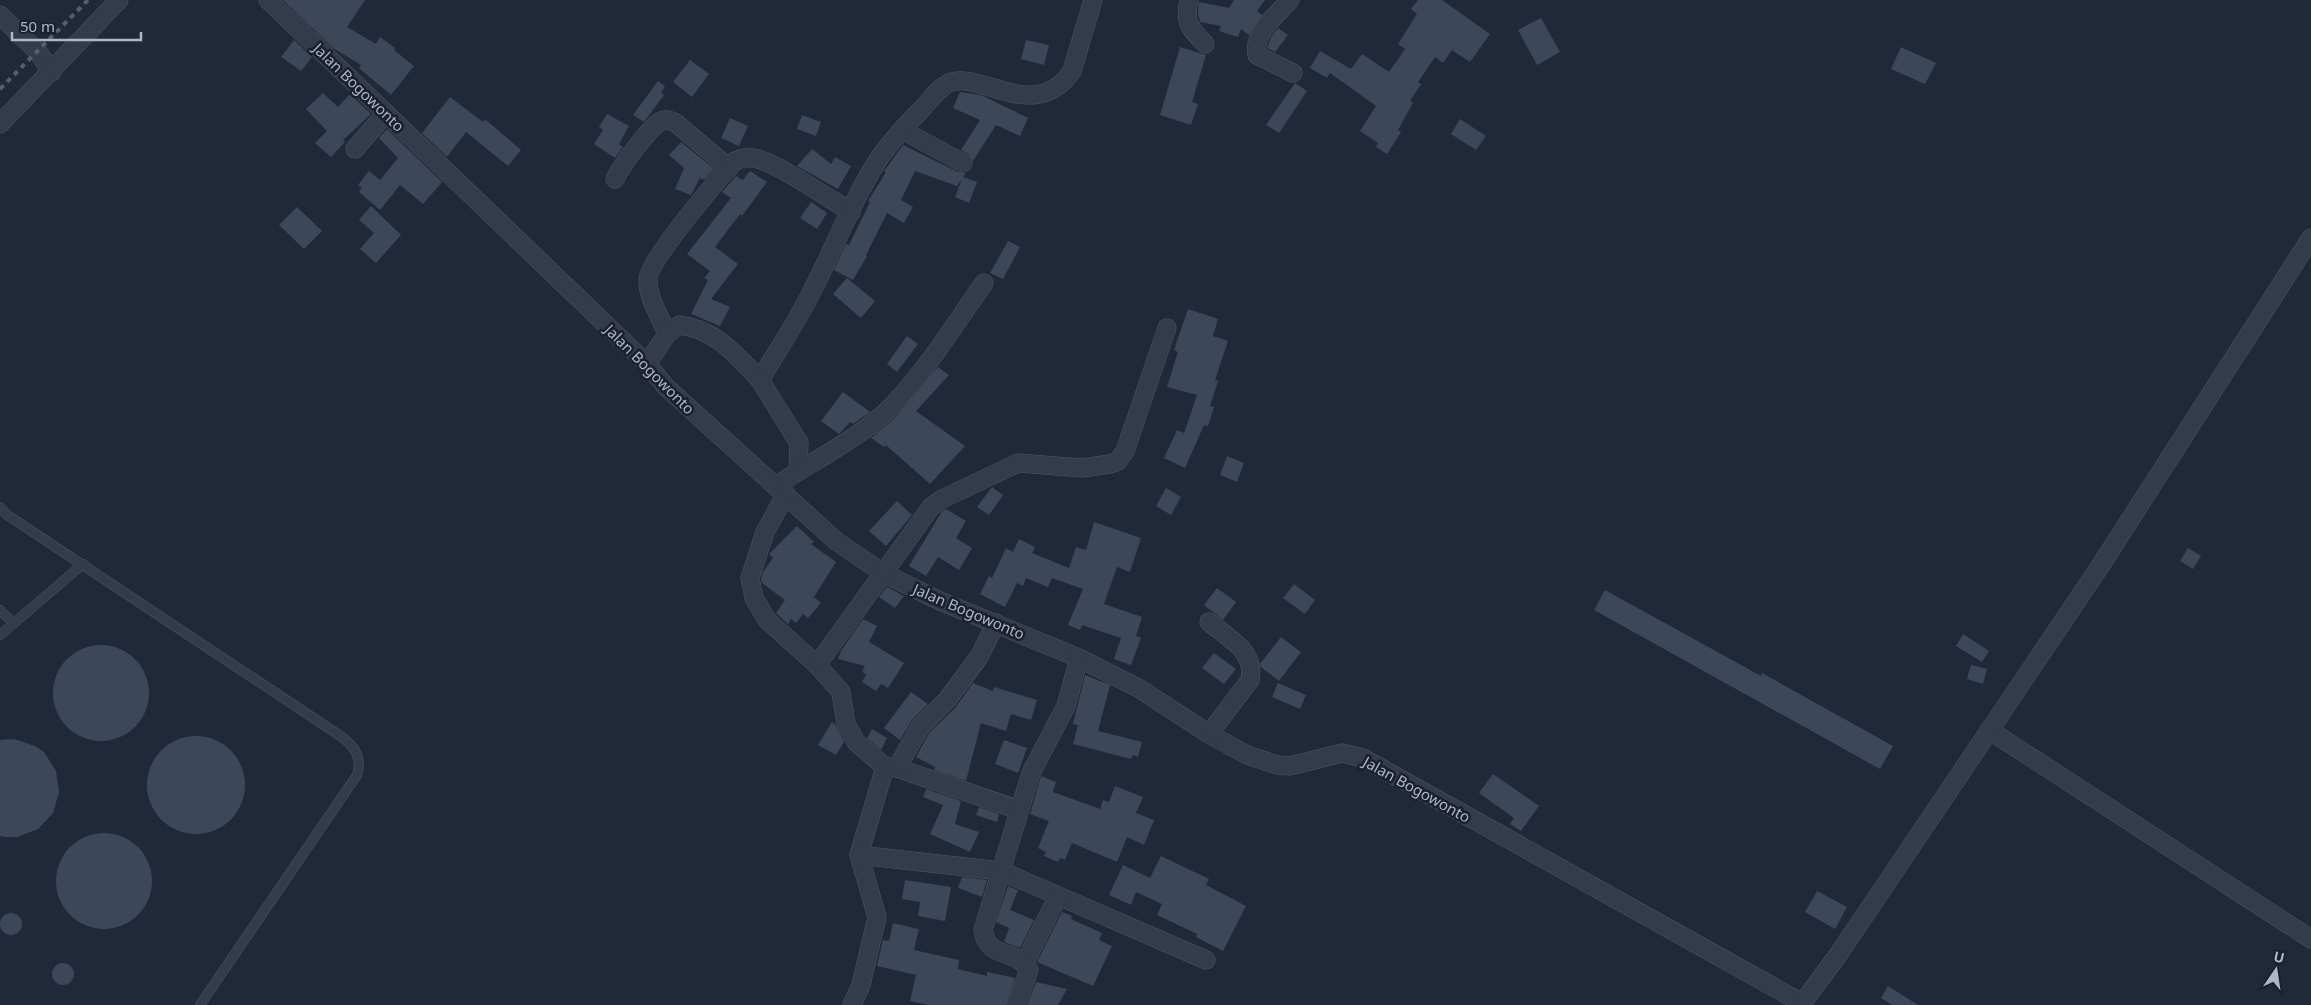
<svg xmlns="http://www.w3.org/2000/svg" width="2311" height="1005" viewBox="0 0 2311 1005" font-family="'Noto Sans',sans-serif">
<rect width="100%" height="100%" fill="#202939"/>
<!-- building -->
<g fill="#3c4759">
<path d="M283 0H365L347 27 376 44 380 37 395 48 394 50 414 66 391 95 359 68 361 65 333 48Z"/>
<path d="M1234 0H1265L1257 11 1262 15 1249 35 1241 29 1238 37 1219 31 1221 26 1200 22 1198 14 1199 2 1229 8Z"/>
<path d="M1418 0H1442L1490 34 1470 62 1452 50 1443 63 1435 57 1418 82 1421 84 1410 101 1413 103 1398 130 1401 132 1387 154 1376 147 1378 143 1360 131 1376 106 1330 73 1327 78 1310 68 1320 51 1351 69 1362 54 1389 72 1405 49 1398 44 1417 14 1411 9Z"/>
<path d="M1541 18 1560 52 1537 65 1518 30Z"/>
<path d="M1278 28 1288 35 1275 52 1267 48 1271 37Z"/>
<path d="M294 40 312 57 301 71 281 57Z"/>
<path d="M1026 40 1049 45 1044 65 1021 59Z"/>
<path d="M1180 47 1206 55 1192 102 1198 104 1191 125 1160 115Z"/>
<path d="M1901 47 1936 63 1925 84 1891 69Z"/>
<path d="M690 60 709 74 692 97 673 82Z"/>
<path d="M658 81 665 86 661 93 664 95 644 122 633 115Z"/>
<path d="M1295 83 1307 91 1279 133 1266 125Z"/>
<path d="M960 92 981 95 1028 118 1020 136 996 125 973 161 968 154 961 150 980 120 953 108Z"/>
<path d="M323 93 338 107 350 94 371 114 343 140 345 142 331 157 315 143 327 131 306 109Z"/>
<path d="M450 97 483 122 485 119 521 150 508 166 466 132 447 157 422 133Z"/>
<path d="M607 114 629 126 619 144 623 147 615 158 594 144 603 130 599 127Z"/>
<path d="M802 115 821 122 816 136 797 129Z"/>
<path d="M730 118 748 126 739 146 721 138Z"/>
<path d="M1460 119 1486 136 1476 150 1451 134Z"/>
<path d="M387 129 442 182 423 204 400 185 380 210 359 192 362 188 358 185 369 171 380 180 398 158 379 138Z"/>
<path d="M681 142 714 169 704 180 700 178 691 195 675 189 684 168 669 155Z"/>
<path d="M903 145 958 172 966 173 963 177 977 182 969 203 955 197 962 179 957 186 915 171 901 200 913 207 904 223 887 213 866 255 867 256 853 280 834 270 846 244 849 245 870 202 868 201 886 172 884 171Z"/>
<path d="M812 149 831 164 835 157 851 166 838 189 797 166Z"/>
<path d="M750 171 767 182 742 216 740 214 715 247 738 264 711 299 730 307 720 326 691 314 708 280 704 278 710 271 687 254 731 198 722 192 736 176 743 180Z"/>
<path d="M811 202 827 213 817 229 800 218Z"/>
<path d="M371 206 401 235 376 263 360 249 374 233 359 220Z"/>
<path d="M297 207 322 231 304 249 279 225Z"/>
<path d="M1008 241 1020 247 1003 279 990 273Z"/>
<path d="M847 278 875 301 861 318 833 294Z"/>
<path d="M1188 309 1218 319 1213 336 1228 341 1215 380 1218 381 1210 406 1214 407 1208 426 1204 425 1185 468 1164 458 1177 430 1184 433 1197 395 1167 387 1178 352 1174 350Z"/>
<path d="M907 336 918 344 897 372 887 364Z"/>
<path d="M938 367 949 375 916 411 965 446 930 484 886 445 884 447 871 438 895 418Z"/>
<path d="M843 392 870 412 853 424 850 422 839 434 821 421Z"/>
<path d="M1227 456 1244 463 1237 482 1220 475Z"/>
<path d="M992 487 1003 495 989 515 977 507Z"/>
<path d="M1166 488 1181 497 1171 515 1156 506Z"/>
<path d="M897 501 912 515 886 546 869 531Z"/>
<path d="M946 509 966 521 956 538 972 548 959 570 938 557 926 576 909 566 941 513Z"/>
<path d="M1094 522 1141 538 1130 572 1117 567 1104 604 1142 617 1136 636 1141 638 1131 665 1114 659 1121 638 1082 625 1080 630 1068 625 1083 589 1052 578 1048 587 1026 578 1023 586 1017 583 1005 607 980 594 989 576 992 578 1006 548 1013 552 1019 539 1035 547 1032 553 1069 568 1076 547 1086 550Z"/>
<path d="M797 526 814 542 811 544 836 562 814 597 821 603 808 618 803 614 796 623 791 619 788 624 776 613 785 600 762 583 761 579 763 572 773 558 769 554Z"/>
<path d="M2188 548 2201 556 2193 569 2180 561Z"/>
<path d="M1294 584 1315 600 1305 614 1283 598Z"/>
<path d="M887 587 904 596 895 608 879 597Z"/>
<path d="M1217 588 1236 602 1223 620 1204 605Z"/>
<path d="M1605 590 1761 676 1762 673 1893 746 1880 769 1594 610Z"/>
<path d="M863 619 877 626 869 642 904 663 888 688 881 684 876 691 862 682 866 675 862 671 865 666 838 659 841 651Z"/>
<path d="M1963 634 1989 651 1982 662 1956 646Z"/>
<path d="M1281 637 1301 652 1279 681 1261 667 1260 664Z"/>
<circle cx="101" cy="693" r="48"/>
<path d="M1214 653 1236 669 1224 684 1202 668Z"/>
<path d="M1971 665 1987 669 1983 684 1967 679Z"/>
<path d="M1085 675 1110 685 1098 731 1142 742 1138 757 1133 755 1131 759 1073 744 1078 725 1073 724Z"/>
<path d="M973 683 993 691 994 687 1037 700 1031 720 1011 714 1006 731 981 723 966 781 934 770 935 767 916 757 929 733 955 708Z"/>
<path d="M1278 683 1306 695 1300 709 1272 697Z"/>
<path d="M911 692 928 704 912 720 900 740 884 728Z"/>
<path d="M832 722 835 724 844 742 836 755 818 745Z"/>
<path d="M872 729 887 738 881 750 867 738Z"/>
<circle cx="196" cy="785" r="49"/>
<path d="M14 739 35 746 44 752 56 771 59 792 53 813 38 829 17 837H6L0 836V740Z"/>
<path d="M1004 740 1027 748 1018 773 995 764Z"/>
<path d="M1493 774 1539 806 1521 831 1510 824 1514 818 1479 793Z"/>
<path d="M1041 776 1056 782 1053 792 1100 809 1103 800 1109 802 1115 786 1143 797 1136 813 1154 820 1144 845 1127 837 1117 862 1072 843 1065 860 1060 858 1058 862 1044 856 1046 852 1038 848 1049 821 1030 814Z"/>
<path d="M926 789 961 801 955 824 979 832 970 852 930 834 943 805 923 797Z"/>
<path d="M979 807 999 814 997 822 976 815Z"/>
<circle cx="104" cy="881" r="48"/>
<path d="M1161 856 1209 879 1206 885 1246 906 1223 951 1196 937 1197 934 1157 915 1162 904 1136 892 1131 905 1109 895 1123 865 1150 878Z"/>
<path d="M962 877 987 880 982 897 958 888Z"/>
<path d="M905 880 951 887 945 921 918 916 920 902 902 899Z"/>
<path d="M1008 886 1018 890 1010 910 1034 920 1020 948 1004 942 1009 928 996 922Z"/>
<path d="M1817 891 1847 907 1835 929 1805 912Z"/>
<path d="M1062 912 1072 916 1071 919 1102 933 1099 940 1112 946 1093 986 1037 962Z"/>
<circle cx="11" cy="924" r="11"/>
<path d="M893 923 919 929 914 950 959 960 958 969 987 976V972L1015 978 1006 1005H928L910 1001 916 975 877 966 883 940 889 941Z"/>
<circle cx="63" cy="974" r="11"/>
<path d="M1036 982 1067 989 1058 1005H1027Z"/>
<path d="M1888 986 1918 1005H1892L1881 998Z"/>
</g>
<g fill="none" stroke-linecap="round" stroke-linejoin="round">
<!-- lane casing -->
<g stroke="#4f5664" stroke-width="10">
<g id="lane">
<path d="M0 507 6 514 342 737C356 748 362 758 357 775L200 1005"/>
<path d="M0 610 14 624"/>
<path d="M0 635 83 564"/>
</g>
</g>
<!-- street casing -->
<g stroke="#4f5664" stroke-width="19">
<g id="street">
<path d="M268 0 647 364 666 387 836 541 883 573 940 601 1079 658 1140 689 1209 734 1247 755 1277 765 1290 766 1342 753 1363 758 1802 1003"/>
<path d="M1189 0C1184 23 1189 27 1205 44"/>
<path d="M1290 0C1275 17 1253 32 1257 55L1293 73"/>
<path d="M0 15 38 52 52 72"/>
<path d="M0 124 119 0"/>
<path d="M902 130 963 163"/>
<path d="M355 149 386 113"/>
<path d="M615 179C621 166 649 128 661 121 666 118 671 121 676 123L729 168"/>
<path d="M667 334C661 318 647 297 648 279 649 260 718 179 735 161 741 158 747 157 754 158 778 163 828 198 851 212"/>
<path d="M647 364 667 334 679 325C714 328 737 356 760 380 776 353 794 326 808 299 832 254 851 202 878 160 890 142 905 126 920 111 928 103 935 92 944 86 974 63 1033 128 1072 71L1093 0"/>
<path d="M760 380 799 443 798 471"/>
<path d="M776 486C811 462 856 440 887 411 925 373 953 327 984 283"/>
<path d="M786 494 765 532 750 578 754 598 767 620 817 665 841 692 846 724 856 742 885 767 859 855 877 917 861 985 852 1005"/>
<path d="M1209 622C1229 639 1256 651 1250 680L1209 734"/>
<path d="M817 665 931 507 942 499 1018 463 1082 468 1110 464 1118 461 1125 451 1167 328"/>
<path d="M1989 730 2311 939"/>
<path d="M887 767 897 768 1019 810"/>
<path d="M897 768 920 727 947 700 979 657 996 623"/>
<path d="M859 855 1001 871 1206 960"/>
<path d="M1025 962 1058 896"/>
<path d="M1016 1005 1029 970C1017 948 988 961 983 930L1031 773 1066 706 1079 658"/>
<path d="M1801 1005 1838 955 2099 568 2311 238"/>
</g>
</g>
<!-- lane -->
<use href="#lane" stroke="#343b4a" stroke-width="9"/>
<!-- street -->
<use href="#street" stroke="#343b4a" stroke-width="18"/>
<!-- rail -->
<path stroke="#565f71" stroke-width="4" stroke-dasharray="5 5" stroke-linecap="butt" d="M0 89 88 0"/>
</g>
<g text-anchor="middle" dominant-baseline="central" stroke-width="5" stroke-linejoin="round" paint-order="stroke">
<!-- street labels -->
<g font-size="15" fill="#afb6c6" stroke="#1a202e">
<text transform="translate(359 87) rotate(44)">Jalan Bogowonto</text>
<text transform="translate(650 369) rotate(45)">Jalan Bogowonto</text>
<text transform="translate(969 611) rotate(23)">Jalan Bogowonto</text>
<text transform="translate(1417 789) rotate(29)">Jalan Bogowonto</text>
</g>
</g>
<!-- north arrow -->
<g transform="translate(2276 970) rotate(13)" stroke="#1a202e" stroke-width="4" paint-order="stroke">
<path d="M0-4L9 19L0 12L-9 19Z" fill="#afb6c6"/>
<text y="-8" font-size="14" font-weight="bold" text-anchor="middle" fill="#afb6c6">U</text>
</g>
<!-- scale -->
<path d="M12 32v8h129v-8" fill="none" stroke="#afb6c6" stroke-width="2.5"/>
<text x="20" y="32" font-size="15" fill="#afb6c6" stroke="#1a202e" stroke-width="4" paint-order="stroke">50 m</text>
</svg>
